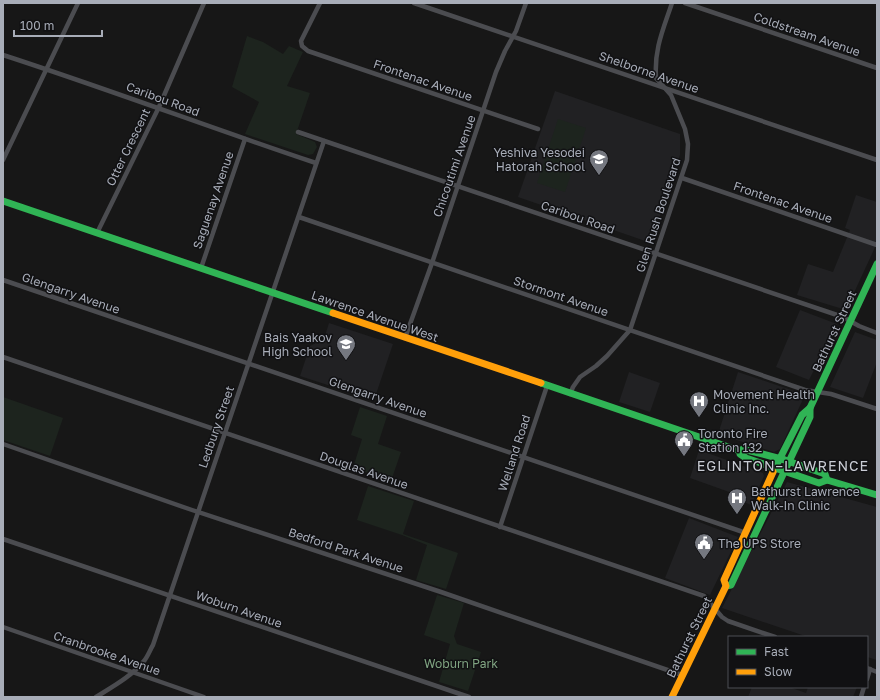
<svg xmlns="http://www.w3.org/2000/svg" width="880" height="700" viewBox="0 0 880 700" font-family="'Golos Text',sans-serif">
<rect width="100%" height="100%" fill="#171717"/>
<!-- built -->
<g fill="#212123">
<path d="M555 91 680 134V155L651 243 518 197Z"/>
<path d="M856 195 877 202V243L846 310 797 295 808 264 833 272 850 230 845 228Z"/>
<path d="M800 310 837 324 809 380 776 367Z"/>
<path d="M329 323 393 344 374 400 300 376 310 346 324 339Z"/>
<path d="M855 332 877 340V362L863 398 830 387Z"/>
<path d="M629 372 660 383 650 412 619 402Z"/>
<path d="M738 372 803 394 804 397 780 449 774 452 718 434Z"/>
<path d="M699 450 763 473 764 476 751 505 732 497V493L690 478Z"/>
<path d="M787 482 877 507V660L867 657V637H808L722 608Z"/>
<path d="M689 518 738 537 710 595 665 578Z"/>
<path d="M752 687H789L806 693 808 687H857L853 697H748Z"/>
</g>
<!-- green -->
<g fill="#1d241e">
<path d="M247 36 263 42 283 54 289 46 303 52 287 86 310 93 296 134 315 142 317 147 313 154 308 155 245 134 259 102 232 87Z"/>
<path d="M558 119 586 128 565 192 537 183Z"/>
<path d="M3 397 63 418 50 456 3 440Z"/>
<path d="M360 407 387 416 378 444 401 452 391 481 353 468 362 439 351 435Z"/>
<path d="M368 486 414 501 403 534 458 553 446 589 416 580 427 545 402 535 357 520Z"/>
<path d="M437 595 464 603 454 636 457 644 481 652 468 691 439 682 450 644 424 635Z"/>
</g>
<g fill="none" stroke-linecap="round" stroke-linejoin="round">
<!-- street -->
<g stroke="#4b4c50" stroke-width="4.5">
<path d="M320 3 301 41 302 46 308 51 538 129"/>
<path d="M414 3 877 160"/>
<path d="M685 3 877 68"/>
<path d="M3 55C108 89 211 128 316 163"/>
<path d="M298 132 843 317 859 326 877 333"/>
<path d="M3 160 78 3"/>
<path d="M682 178 877 245"/>
<path d="M299 217 805 390 831 394 877 409"/>
<path d="M97 233 159 107 204 3"/>
<path d="M201 268 245 139"/>
<path d="M3 280 746 533"/>
<path d="M405 338 432 263 496 72 505 51 516 31 526 3"/>
<path d="M3 357 704 596 722 617 728 621 775 637"/>
<path d="M570 394 573 387 580 377 596 366 607 356 630 330 687 160 688 144 685 129 671 95 656 78C654 49 663 30 672 3"/>
<path d="M3 444 192 510 441 592 682 675"/>
<path d="M500 527 547 386"/>
<path d="M3 539 469 697"/>
<path d="M3 627 204 697"/>
<path d="M867 668 877 672"/>
<path d="M867 679 870 669"/>
<path d="M96 697C112 687 132 676 144 661 148 656 150 650 153 645L324 141"/>
<path d="M861 697 864 687"/>
</g>
<!-- fast -->
<g stroke="#30b455" stroke-width="7">
<path d="M3 201 333 313"/>
<path d="M541 383 740 451 743 449 785 460 825 474 827 480"/>
<path d="M740 451V454L746 458 819 483 827 480 877 495"/>
<path d="M773 472 802 415 810 408 877 264"/>
<path d="M726 586 731 585 810 417V408"/>
</g>
<!-- slow -->
<g stroke="#ff9f0a" stroke-width="7">
<path d="M333 313 541 383"/>
<path d="M672 697 726 586 724 580 773 472"/>
</g>
</g>
<!-- icons -->
<defs>
<g id="school-pin" transform="scale(1)"><path d="M0 17L-7.5 6A9.5 9.5 0 1 1 7.5 6Z" fill="#757880" stroke="#111113"/><path d="M0-5L7-2L0 1L-7-2ZM-4 1L0 2.5L4 1V4Q0 6-4 4Z" fill="#fff"/></g>
<g id="hospital-pin" transform="scale(1)"><path d="M0 17L-7.5 6A9.5 9.5 0 1 1 7.5 6Z" fill="#757880" stroke="#111113"/><path d="M-5-5h3v3.5h4V-5h3V5h-3V1.5h-4V5h-3Z" fill="#fff"/></g>
<g id="civic-pin" transform="scale(1)"><path d="M0 17L-7.5 6A9.5 9.5 0 1 1 7.5 6Z" fill="#757880" stroke="#111113"/><path d="M-.6-6.5H3V-4.5H.6V-3L4-1V1h2V6H-6V1h2V-1L-.6-3ZM-1.2 2.5V6h2.4V2.5Z" fill="#fff"/></g>
</defs>
<g fill-rule="evenodd">
<use href="#school-pin" x="599" y="159"/>
<use href="#school-pin" x="346" y="344"/>
<use href="#hospital-pin" x="699" y="401"/>
<use href="#civic-pin" x="684" y="440"/>
<use href="#hospital-pin" x="737" y="498"/>
<use href="#civic-pin" x="704" y="543"/>
</g>
<g text-anchor="middle" dominant-baseline="central" stroke-width="3" stroke-linejoin="round" paint-order="stroke">
<!-- street labels -->
<g font-size="12" fill="#a8adb8" stroke="#111113">
<text transform="translate(807 34) rotate(19)">Coldstream Avenue</text>
<text transform="translate(649 72) rotate(19)">Shelborne Avenue</text>
<text transform="translate(423 80) rotate(19)">Frontenac Avenue</text>
<text transform="translate(163 99) rotate(20)">Caribou Road</text>
<text transform="translate(128 147) rotate(-64)">Otter Crescent</text>
<text transform="translate(454 166) rotate(-71)">Chicoutimi Avenue</text>
<text transform="translate(213 200) rotate(-71)">Saguenay Avenue</text>
<text transform="translate(783 202) rotate(19)">Frontenac Avenue</text>
<text transform="translate(658 215) rotate(-72)">Glen Rush Boulevard</text>
<text transform="translate(578 217) rotate(19)">Caribou Road</text>
<text transform="translate(71 293) rotate(19)">Glengarry Avenue</text>
<text transform="translate(561 296) rotate(19)">Stormont Avenue</text>
<text transform="translate(375 316) rotate(19)">Lawrence Avenue West</text>
<text transform="translate(834 331) rotate(-65)">Bathurst Street</text>
<text transform="translate(378 397) rotate(19)">Glengarry Avenue</text>
<text transform="translate(216 427) rotate(-71)">Ledbury Street</text>
<text transform="translate(514 453) rotate(-72)">Welland Road</text>
<text transform="translate(364 470) rotate(19)">Douglas Avenue</text>
<text transform="translate(346 550) rotate(18)">Bedford Park Avenue</text>
<text transform="translate(239 609) rotate(19)">Woburn Avenue</text>
<text transform="translate(689 637) rotate(-64)">Bathurst Street</text>
<text transform="translate(107 653) rotate(19)">Cranbrooke Avenue</text>
</g>
<!-- poi labels -->
<g font-size="12" fill="#a8adb8" stroke="#111113" text-anchor="start">
<text x="585" y="152" text-anchor="end">Yeshiva Yesodei<tspan x="585" dy="14">Hatorah School</tspan></text>
<text x="332" y="337" text-anchor="end">Bais Yaakov<tspan x="332" dy="14">High School</tspan></text>
<text x="713" y="394">Movement Health<tspan x="713" dy="14">Clinic Inc.</tspan></text>
<text x="698" y="433">Toronto Fire<tspan x="698" dy="14">Station 132</tspan></text>
<text x="751" y="491">Bathurst Lawrence<tspan x="751" dy="14">Walk-In Clinic</tspan></text>
<text x="718" y="543">The UPS Store</text>
</g>
<!-- park labels -->
<g font-size="12" fill="#7fa381" stroke="#111113">
<text x="461" y="663">Woburn Park</text>
</g>
<!-- quarter labels -->
<g font-size="14" letter-spacing="1" fill="#c9ccd4" stroke="#111113">
<text x="783" y="465">EGLINTON–LAWRENCE</text>
</g>
</g>
<!-- border -->
<rect width="880" height="700" fill="none" stroke="#a8adb8" stroke-width="8"/>
<!-- legend -->
<rect x="728" y="636" width="140" height="52" fill="#111113" stroke="#4d4f55"/>
<rect x="736" y="649" width="20" height="6" fill="#30b455" stroke="#4d4f55"/>
<text x="764" y="656" font-size="12" fill="#a8adb8">Fast</text>
<rect x="736" y="669" width="20" height="6" fill="#ff9f0a" stroke="#4d4f55"/>
<text x="764" y="676" font-size="12" fill="#a8adb8">Slow</text>
<!-- scale -->
<path d="M14 30v6h88v-6" fill="none" stroke="#a8adb8" stroke-width="2"/>
<text x="20" y="30" font-size="12" fill="#a8adb8" stroke="#111113" stroke-width="3" paint-order="stroke">100 m</text>
</svg>
